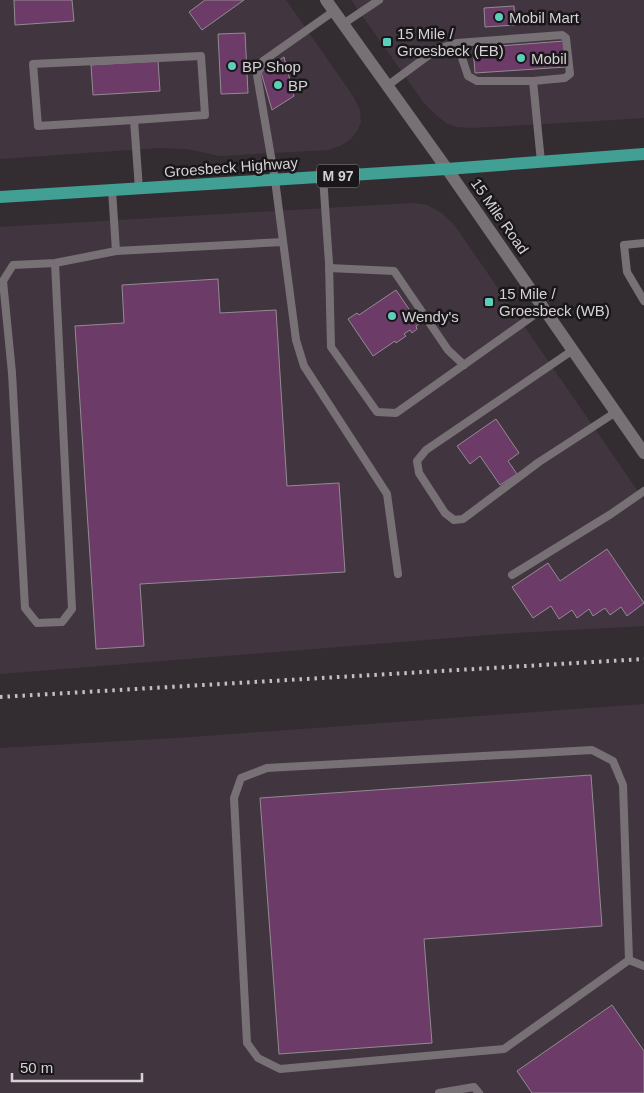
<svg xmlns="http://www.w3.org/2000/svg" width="644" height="1093" viewBox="0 0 644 1093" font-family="Arial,sans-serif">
<rect width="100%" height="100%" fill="#332d32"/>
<!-- built -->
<g fill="#41363f">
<path d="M0 0H286L353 96 360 110 361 122 357 131 350 140 340 146 328 150 219 156 187 149 158 148 0 159Z"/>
<path d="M351 0H644V118L598 121 472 128 457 127 448 124 437 116 424 103Z"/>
<path d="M413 203 427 205 443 214 455 226 644 500V626L500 634 0 674V227Z"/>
<path d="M644 704V1093H0V748L177 738Z"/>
</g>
<!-- building -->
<g fill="#6c3b68" stroke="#928b91">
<path d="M14 0H72L74 21 15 25Z"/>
<path d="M205 0H244L202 30 189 12Z"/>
<path d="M514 6 515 25 485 27 484 8Z"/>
<path d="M245 33 248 93 221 94 218 34Z"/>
<path d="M564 41 566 67 475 73 473 48Z"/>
<path d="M284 57 294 96 272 110 261 72Z"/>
<path d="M158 61 160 91 93 95 91 65Z"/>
<path d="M218 279 220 313 276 310 287 486 339 483 345 572 140 584 144 646 96 649 75 326 124 323 122 285Z"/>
<path d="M396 290 419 324 416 326 417 329 412 333 410 330 404 334 406 336 396 343 395 341 373 356 348 319 357 313 359 315Z"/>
<path d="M496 419 519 453 508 461 517 474 500 485 480 456 470 464 457 446Z"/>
<path d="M607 549 644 603 627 616 621 607 610 615 605 608 593 616 589 609 577 618 572 610 559 619 551 606 533 618 512 587 548 563 560 581Z"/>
<path d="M591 775 602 926 424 939 432 1043 279 1054 260 798Z"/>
<path d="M612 1005 644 1051V1093H532L517 1071Z"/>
</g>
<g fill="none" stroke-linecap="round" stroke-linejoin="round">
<!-- service -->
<g stroke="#777176" stroke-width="8">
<path d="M334 11 263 61 257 75 275 180 296 340 304 366 387 494 398 574"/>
<path d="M343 24 379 0"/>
<path d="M457 43 468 76 477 81H533"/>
<path d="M387 86 437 49 457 43 562 35 566 38 570 74 565 78 533 81 541 162"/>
<path d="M134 120 38 126 33 64 201 56 205 115 134 120 139 189"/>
<path d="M323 177 329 263 331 347 377 412 396 413 544 308"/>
<path d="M112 190 116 251"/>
<path d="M644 243 624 245 627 272 644 301"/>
<path d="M55 263 72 609 62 622 37 623 25 608 12 373 3 281 13 265 55 263 116 251 283 242"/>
<path d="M329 268 394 271 448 350 464 365"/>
<path d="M573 350 426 450 417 461 419 473 445 513 454 520 463 519 539 462 616 412"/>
<path d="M512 575 611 514 644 491"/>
<path d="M592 750 613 761 623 785 629 960 504 1049 280 1069 258 1058 247 1043 234 798 241 778 267 768Z"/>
<path d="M629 960 644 966"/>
<path d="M439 1093 474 1087 479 1093"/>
</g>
<!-- secondary -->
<path stroke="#777176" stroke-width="12" d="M326 0 447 169 644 453"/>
<!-- primary -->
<path stroke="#419f93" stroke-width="12" d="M0 197 447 169 644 154"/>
<!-- rail -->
<path stroke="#c2bec1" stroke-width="4" stroke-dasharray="2.5 5" stroke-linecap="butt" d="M0 697 644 659"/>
</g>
<!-- markers -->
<g fill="#5cceba" stroke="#191719" stroke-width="2">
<circle cx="499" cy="17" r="5"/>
<rect x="382" y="37" width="10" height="10" rx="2.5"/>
<circle cx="521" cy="58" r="5"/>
<circle cx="232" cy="66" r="5"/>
<circle cx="278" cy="85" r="5"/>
<rect x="484" y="297" width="10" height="10" rx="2.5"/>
<circle cx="392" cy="316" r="5"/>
</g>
<g text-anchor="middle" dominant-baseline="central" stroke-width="5" stroke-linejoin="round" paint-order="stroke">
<!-- shield labels -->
<rect fill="#191719" stroke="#9d999c" stroke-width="1" x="317" y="164.5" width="42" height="23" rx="4"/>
<g font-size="14" font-weight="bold" fill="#d5d1d4">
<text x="338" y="176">M 97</text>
</g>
<!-- poi labels -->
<g font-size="15" fill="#d5d1d4" stroke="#191719" text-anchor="start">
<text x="509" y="17">Mobil Mart</text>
<text x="397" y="33">15 Mile /<tspan x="397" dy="17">Groesbeck (EB)</tspan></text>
<text x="531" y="58">Mobil</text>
<text x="242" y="66">BP Shop</text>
<text x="288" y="85">BP</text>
<text x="499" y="293">15 Mile /<tspan x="499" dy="17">Groesbeck (WB)</tspan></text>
<text x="402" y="316">Wendy's</text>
</g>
<!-- street labels -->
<g font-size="15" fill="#d5d1d4" stroke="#191719">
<text transform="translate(231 167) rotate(-4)">Groesbeck Highway</text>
<text transform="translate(500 216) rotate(55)">15 Mile Road</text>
</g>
</g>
<!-- scale -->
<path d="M12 1073v8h130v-8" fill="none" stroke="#d5d1d4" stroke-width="2.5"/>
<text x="20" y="1073" font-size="15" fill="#d5d1d4" stroke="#191719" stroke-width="4" paint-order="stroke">50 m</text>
</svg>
